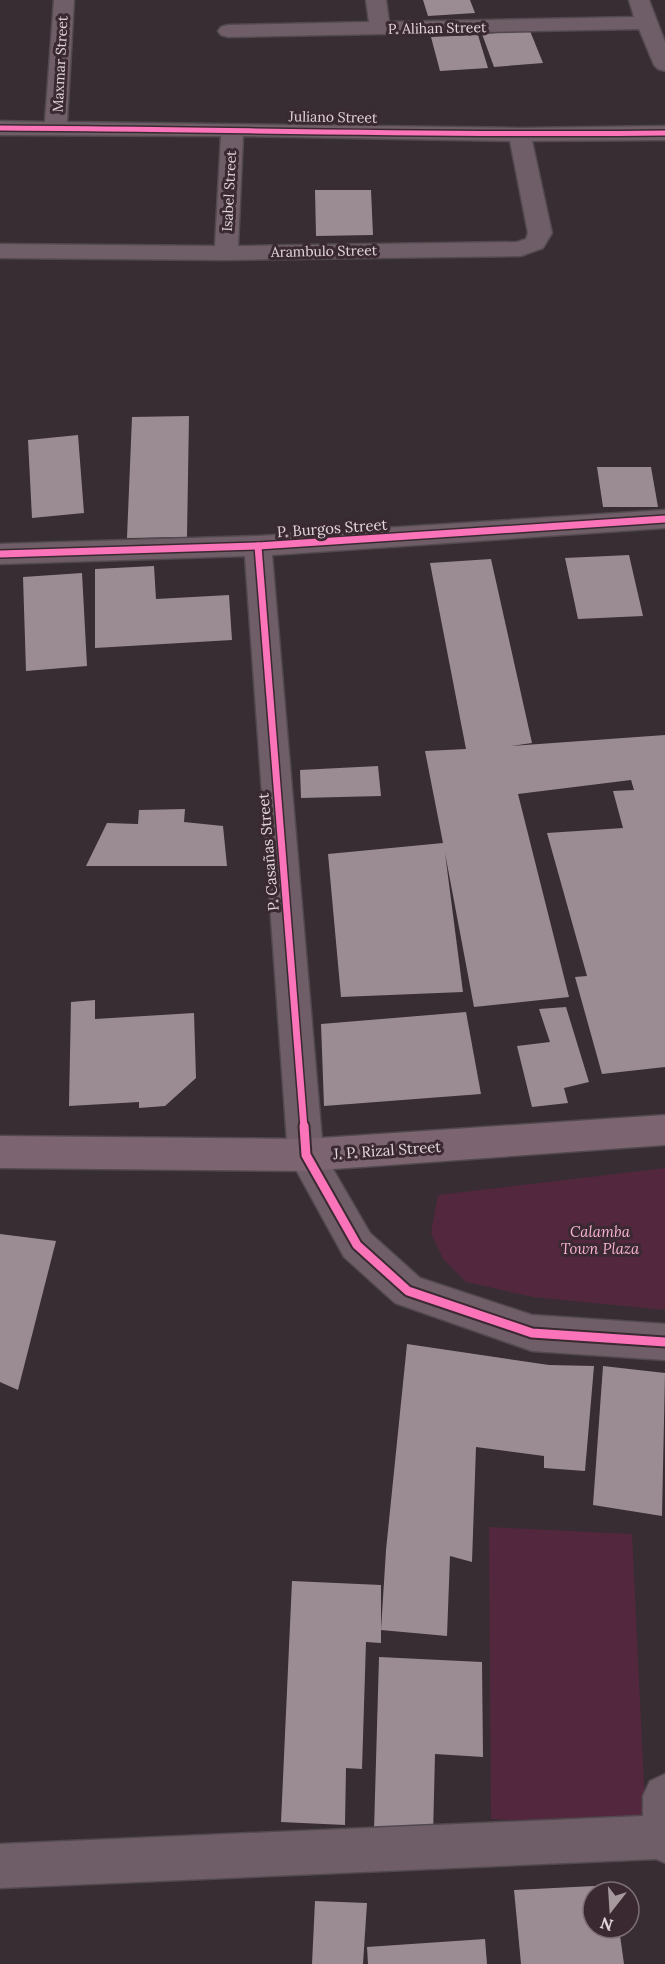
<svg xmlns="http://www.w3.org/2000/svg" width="665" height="1964" viewBox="0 0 665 1964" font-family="Lora,serif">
<rect width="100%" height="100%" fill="#372d32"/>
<!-- green -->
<g fill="#53283f">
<path d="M665 1168V1310L533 1297 466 1282 443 1259 431 1233 438 1195Z"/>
<path d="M489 1527 632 1534 646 1827 491 1819Z"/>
</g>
<!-- building -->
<g fill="#9b8c93">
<path d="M423 0H470L475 13 428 16Z"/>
<path d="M530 31 543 63 494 67 482 34Z"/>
<path d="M478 35 488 68 440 71 431 37Z"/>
<path d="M315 190H371L373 235 316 236Z"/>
<path d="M189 416 187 537 127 538 132 417Z"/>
<path d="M78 435 84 513 32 518 28 440Z"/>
<path d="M597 467H651L658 507H603Z"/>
<path d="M629 555 643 616 578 619 565 558Z"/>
<path d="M491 559 532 743 511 746 665 735V1067L602 1074 575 977 587 976 547 833 623 828 613 791 634 790 631 780 518 794 569 997 474 1007 445 853 463 992 341 997 328 854 443 843 425 751 466 749 430 563Z"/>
<path d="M154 566 156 599 229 595 232 640 95 648V569Z"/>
<path d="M82 573 87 666 26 671 23 577Z"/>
<path d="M378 766 381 796 301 798 300 770Z"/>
<path d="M185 809 184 822 223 826 227 866H86L107 823 138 824 139 810Z"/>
<path d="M95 1000V1019L194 1013 196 1078 165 1106 139 1108V1102L69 1106 71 1002Z"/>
<path d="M566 1007 589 1082 564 1088 568 1103 532 1107 517 1046 550 1042 539 1009Z"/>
<path d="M466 1012 481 1094 324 1106 321 1024Z"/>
<path d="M0 1234 56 1241 18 1390 0 1382Z"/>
<path d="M407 1344 549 1365 594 1366 585 1471 544 1468V1456L476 1447 472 1562 450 1556 447 1636 381 1630 386 1550Z"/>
<path d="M603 1366 665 1373 662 1516 593 1505Z"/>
<path d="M292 1581 381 1585V1643L366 1642 362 1769 346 1768 345 1825 281 1822Z"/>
<path d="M379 1657 482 1662 483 1757 435 1754 433 1836 374 1830Z"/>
<path d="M614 1885 615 1892H593V1928H619L624 1964H521L514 1890Z"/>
<path d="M315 1901 367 1903 363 1964H312Z"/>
<path d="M485 1939 487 1964H368L367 1947Z"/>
</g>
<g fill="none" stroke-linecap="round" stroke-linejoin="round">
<!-- minor casing -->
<g stroke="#51494d" stroke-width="3">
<g id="minor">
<path d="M54 0H74L67 122 520 128 665 126V140L532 141 552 233 543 248 521 256 226 260 0 258V244L215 246 221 136 0 135V121L45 122ZM243 136 510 141 528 233 526 239 517 242 238 246Z"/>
<path d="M366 0H386L389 22 634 17 629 0H649L665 42V71L658 69 654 65 639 29 228 37 221 35 218 31 221 27 228 25 369 22Z"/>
<path d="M665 510V528L272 555 323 1152 370 1233 420 1278 532 1315 665 1324V1360L532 1351 395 1303 344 1257 294 1166 288 1155 245 556 0 564V544L258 536Z"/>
<path d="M665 1774V1863L656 1859 0 1888V1844L643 1816V1796L650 1781Z"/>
</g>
</g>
<!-- major casing -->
<g stroke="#51494d" stroke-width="3">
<path id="major" d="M665 1115V1145L306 1171 0 1168V1136L306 1139Z"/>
</g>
<!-- minor -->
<use href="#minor" fill="#6f5e67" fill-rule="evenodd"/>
<!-- major -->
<use href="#major" fill="#7c6571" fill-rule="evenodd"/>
<!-- cycleway-far2 casing -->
<g stroke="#3b2932" stroke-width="8">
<path id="cycleway-far2" d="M0 128C222 129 443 136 665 133"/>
</g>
<!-- cycleway-far1 casing -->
<g stroke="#3b2932" stroke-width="10">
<g id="cycleway-far1">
<path d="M258 546 304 1128"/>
<path d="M0 554 258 546 665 519"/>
</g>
</g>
<!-- cycleway casing -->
<g stroke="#3b2932" stroke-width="13">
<path id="cycleway" d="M304 1126 306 1155 357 1245 408 1291 532 1333 665 1342"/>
</g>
<!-- cycleway-far2 -->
<use href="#cycleway-far2" stroke="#fb73b8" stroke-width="5"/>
<!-- cycleway-far1 -->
<use href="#cycleway-far1" stroke="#fb73b8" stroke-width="7"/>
<!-- cycleway -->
<use href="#cycleway" stroke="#fb73b8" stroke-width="9"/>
</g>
<g text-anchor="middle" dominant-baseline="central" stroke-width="6" stroke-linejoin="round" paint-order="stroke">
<!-- far-street labels -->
<g font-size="14" fill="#e1d5da" stroke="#3b2932">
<text transform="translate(437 28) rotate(-1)">P. Alihan Street</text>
<text transform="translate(60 64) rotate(-87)">Maxmar Street</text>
<text transform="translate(333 117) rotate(1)">Juliano Street</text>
<text transform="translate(229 191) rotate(-87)">Isabel Street</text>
<text transform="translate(324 251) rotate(-1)">Arambulo Street</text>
</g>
<!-- street labels -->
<g font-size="15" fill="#e1d5da" stroke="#3b2932">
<text transform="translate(332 528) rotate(-4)">P. Burgos Street</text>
<text transform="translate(268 852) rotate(-95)">P. Casañas Street</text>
<text transform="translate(387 1150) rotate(-4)">J. P. Rizal Street</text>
</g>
<!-- park labels -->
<g font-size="15" font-style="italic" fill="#f7b2d3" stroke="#3b2932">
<text x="600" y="1231">Calamba<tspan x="600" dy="17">Town Plaza</tspan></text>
</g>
</g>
<!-- north arrow -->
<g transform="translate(611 1910) rotate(197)"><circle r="28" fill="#3b2932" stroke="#7d6e75" stroke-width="1.5"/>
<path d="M0-4.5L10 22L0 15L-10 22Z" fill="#a69a9f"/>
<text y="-9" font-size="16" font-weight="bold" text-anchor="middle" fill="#e1d5da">N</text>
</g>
</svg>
